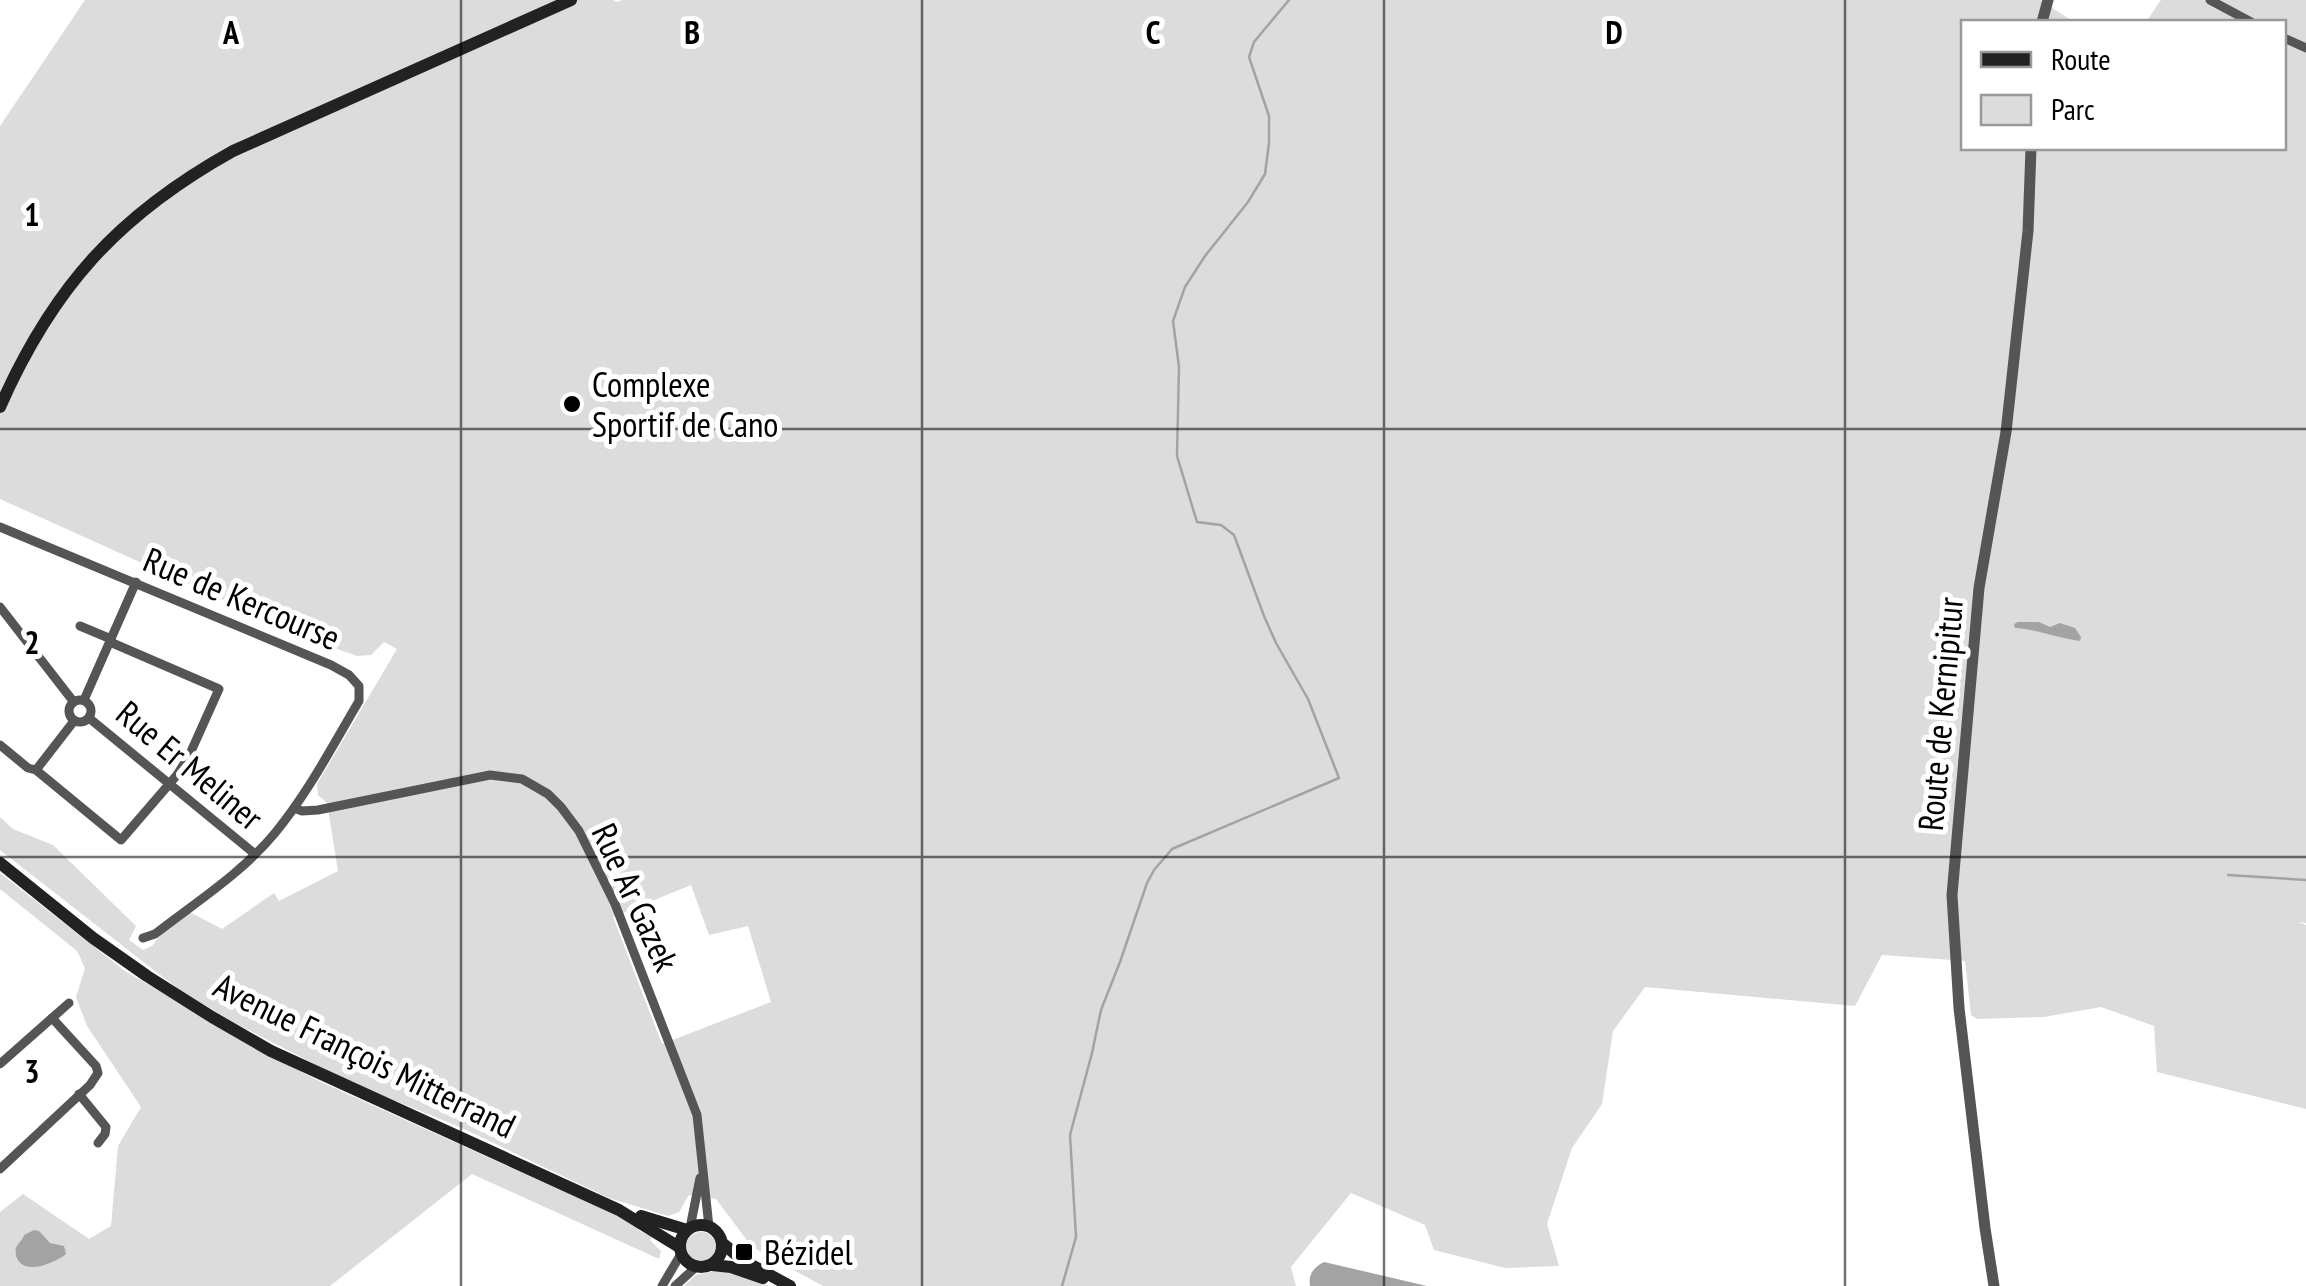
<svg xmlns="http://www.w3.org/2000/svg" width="2306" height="1286" viewBox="0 0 2306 1286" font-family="'PT Sans Narrow',sans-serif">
<rect width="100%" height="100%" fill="#fff"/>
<!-- green -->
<g fill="#dcdcdc" fill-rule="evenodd">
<path d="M85 0H613L617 2 622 0H2040L2074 22H1964V148H2284V22H2146L2161 0H2306V923L2298 922 2306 925V1109L2157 1072 2154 1026 2101 1007 2044 1017 1977 1019 1971 1015 1965 961 1882 955 1855 1006 1645 987 1613 1031 1602 1104 1572 1148 1547 1224 1559 1266 1505 1268 1434 1250 1425 1225 1351 1193 1291 1267 1296 1286H823L752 1247 716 1199 689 1195 679 1212 668 1216 609 1198 462 1128 347 1081 235 1023 183 992 155 971 0 850V817L13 829 53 845 136 926 129 940 143 950 152 946 182 908 222 929 274 893 279 901 338 871 327 803 318 795 317 784 397 649 384 642 371 655 357 656 315 641 0 499V126ZM691 885 709 935 748 926 771 1002 662 1044 613 917Z"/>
<path d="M0 873 125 971 280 1061 321 1082 640 1226 638 1230 652 1237 650 1240 661 1251 659 1259 472 1174 330 1286H0V1212L23 1194 89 1239 111 1226 118 1146 141 1107 87 1026 76 997 85 968 77 951 0 889Z"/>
<circle cx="701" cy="1247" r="15"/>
<path d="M720 1270 770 1286H684L696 1275Z"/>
</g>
<!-- water -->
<g fill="#a3a3a3">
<path d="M2018 622H2039L2050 627 2060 623 2075 628 2081 637 2080 641C2057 638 2036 629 2015 628L2014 624Z"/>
<path d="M34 1230 39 1231 50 1243 64 1246 66 1254C55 1263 23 1277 16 1256 16 1253 15 1250 16 1248 18 1243 23 1240 24 1235Z"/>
<path d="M1324 1262 1427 1286H1310C1308 1274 1314 1267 1324 1262Z"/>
</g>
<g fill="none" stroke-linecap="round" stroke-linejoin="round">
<!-- stream -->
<g stroke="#a3a3a3" stroke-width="2.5">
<path d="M2228 875 2306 880"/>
<path d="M1062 1286 1076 1237 1070 1135 1092 1053 1101 1010 1120 962 1147 883 1154 870 1172 849 1339 778 1308 699 1276 643 1264 616 1234 535 1221 525 1197 522 1177 456 1179 367 1173 321 1185 287 1205 256 1248 202 1265 174 1269 143V116L1249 57 1254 42 1289 0"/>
</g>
<!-- minor -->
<g stroke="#555" stroke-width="9">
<path d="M2210 0 2251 22"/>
<path d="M2284 38 2306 48"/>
<path d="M0 527 331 665 349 675 359 686V701C333 745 308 793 275 833 242 873 196 902 155 934L143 938"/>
<path d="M0 607 73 701"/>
<path d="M80 626 111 639"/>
<circle cx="80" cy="711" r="11"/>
<path d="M84 700 136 582"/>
<path d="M89 718 255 854"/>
<path d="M0 745 28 768 36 770 121 840 177 775 189 756 219 689 110 642"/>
<path d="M36 770 74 721"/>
<path d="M294 808 302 811 318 810 490 775 522 779 548 794 561 807 579 831 615 904 697 1115 709 1227"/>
<path d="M0 1064 69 1003"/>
<path d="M79 1094 106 1127 105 1134 98 1143"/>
<path d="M0 1169 90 1085 98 1073 96 1066 52 1018"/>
<path d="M690 1228 700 1178"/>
<path d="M662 1286 681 1254"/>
<path d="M675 1286 696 1267"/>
</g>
<!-- tertiary -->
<g stroke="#555" stroke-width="11">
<path d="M2042 22 2048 0"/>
<path d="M1994 1286 1985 1228 1959 1008 1952 895 1979 588 2006 432 2028 231 2031 148"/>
</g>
<!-- secondary -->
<g stroke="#222" stroke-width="12">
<path d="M0 407C53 287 118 215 233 151L571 0"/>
<path d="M0 863 93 938 147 976 212 1017 271 1051 619 1210 679 1247"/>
<path d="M641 1216 687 1230"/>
<circle cx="701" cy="1246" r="21"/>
<path d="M722 1243 744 1261 790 1286"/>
<path d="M712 1265 731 1267 763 1278"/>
</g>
</g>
<!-- grid -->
<path fill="none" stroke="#000" stroke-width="2.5" stroke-opacity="0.55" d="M461 0V1286M922 0V1286M1384 0V1286M1845 0V1286M0 429H2306M0 857H2306"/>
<!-- markers -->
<g fill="#000" stroke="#fff" stroke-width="4">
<circle cx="572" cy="404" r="10"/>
<rect x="734" y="1242" width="20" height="20" rx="5"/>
</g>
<g text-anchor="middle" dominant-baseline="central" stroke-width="10" stroke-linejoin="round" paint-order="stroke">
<!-- poi labels -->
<g font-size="35" fill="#000" stroke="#fff" text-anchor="start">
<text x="592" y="384">Complexe<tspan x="592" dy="40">Sportif de Cano</tspan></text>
<text x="764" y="1252">Bézidel</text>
</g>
<!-- street labels -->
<g font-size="35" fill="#000" stroke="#fff">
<text transform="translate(242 598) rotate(23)">Rue de Kercourse</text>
<text transform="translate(1940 714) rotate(-85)">Route de Kernipitur</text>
<text transform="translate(190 765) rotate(40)">Rue Er Meliner</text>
<text transform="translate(636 897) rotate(65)">Rue Ar Gazek</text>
<text transform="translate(365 1055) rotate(26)">Avenue François Mitterrand</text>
</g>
</g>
<g font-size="32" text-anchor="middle" font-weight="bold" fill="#000" stroke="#fff" stroke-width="10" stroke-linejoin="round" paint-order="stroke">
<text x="231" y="44">A</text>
<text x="692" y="44">B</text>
<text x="1153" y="44">C</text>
<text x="1614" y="44">D</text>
<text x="32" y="226">1</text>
<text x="32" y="654">2</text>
<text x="32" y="1083">3</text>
</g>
<!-- legend -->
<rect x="1961" y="20" width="325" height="130" fill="#ffffff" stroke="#999999" stroke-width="2.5"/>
<rect x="1981" y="52" width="50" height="15" fill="#222222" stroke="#999999" stroke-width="2.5"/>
<text x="2051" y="70" font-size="30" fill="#000000">Route</text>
<rect x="1981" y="95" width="50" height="30" fill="#dcdcdc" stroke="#999999" stroke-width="2.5"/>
<text x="2051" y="120" font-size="30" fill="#000000">Parc</text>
</svg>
